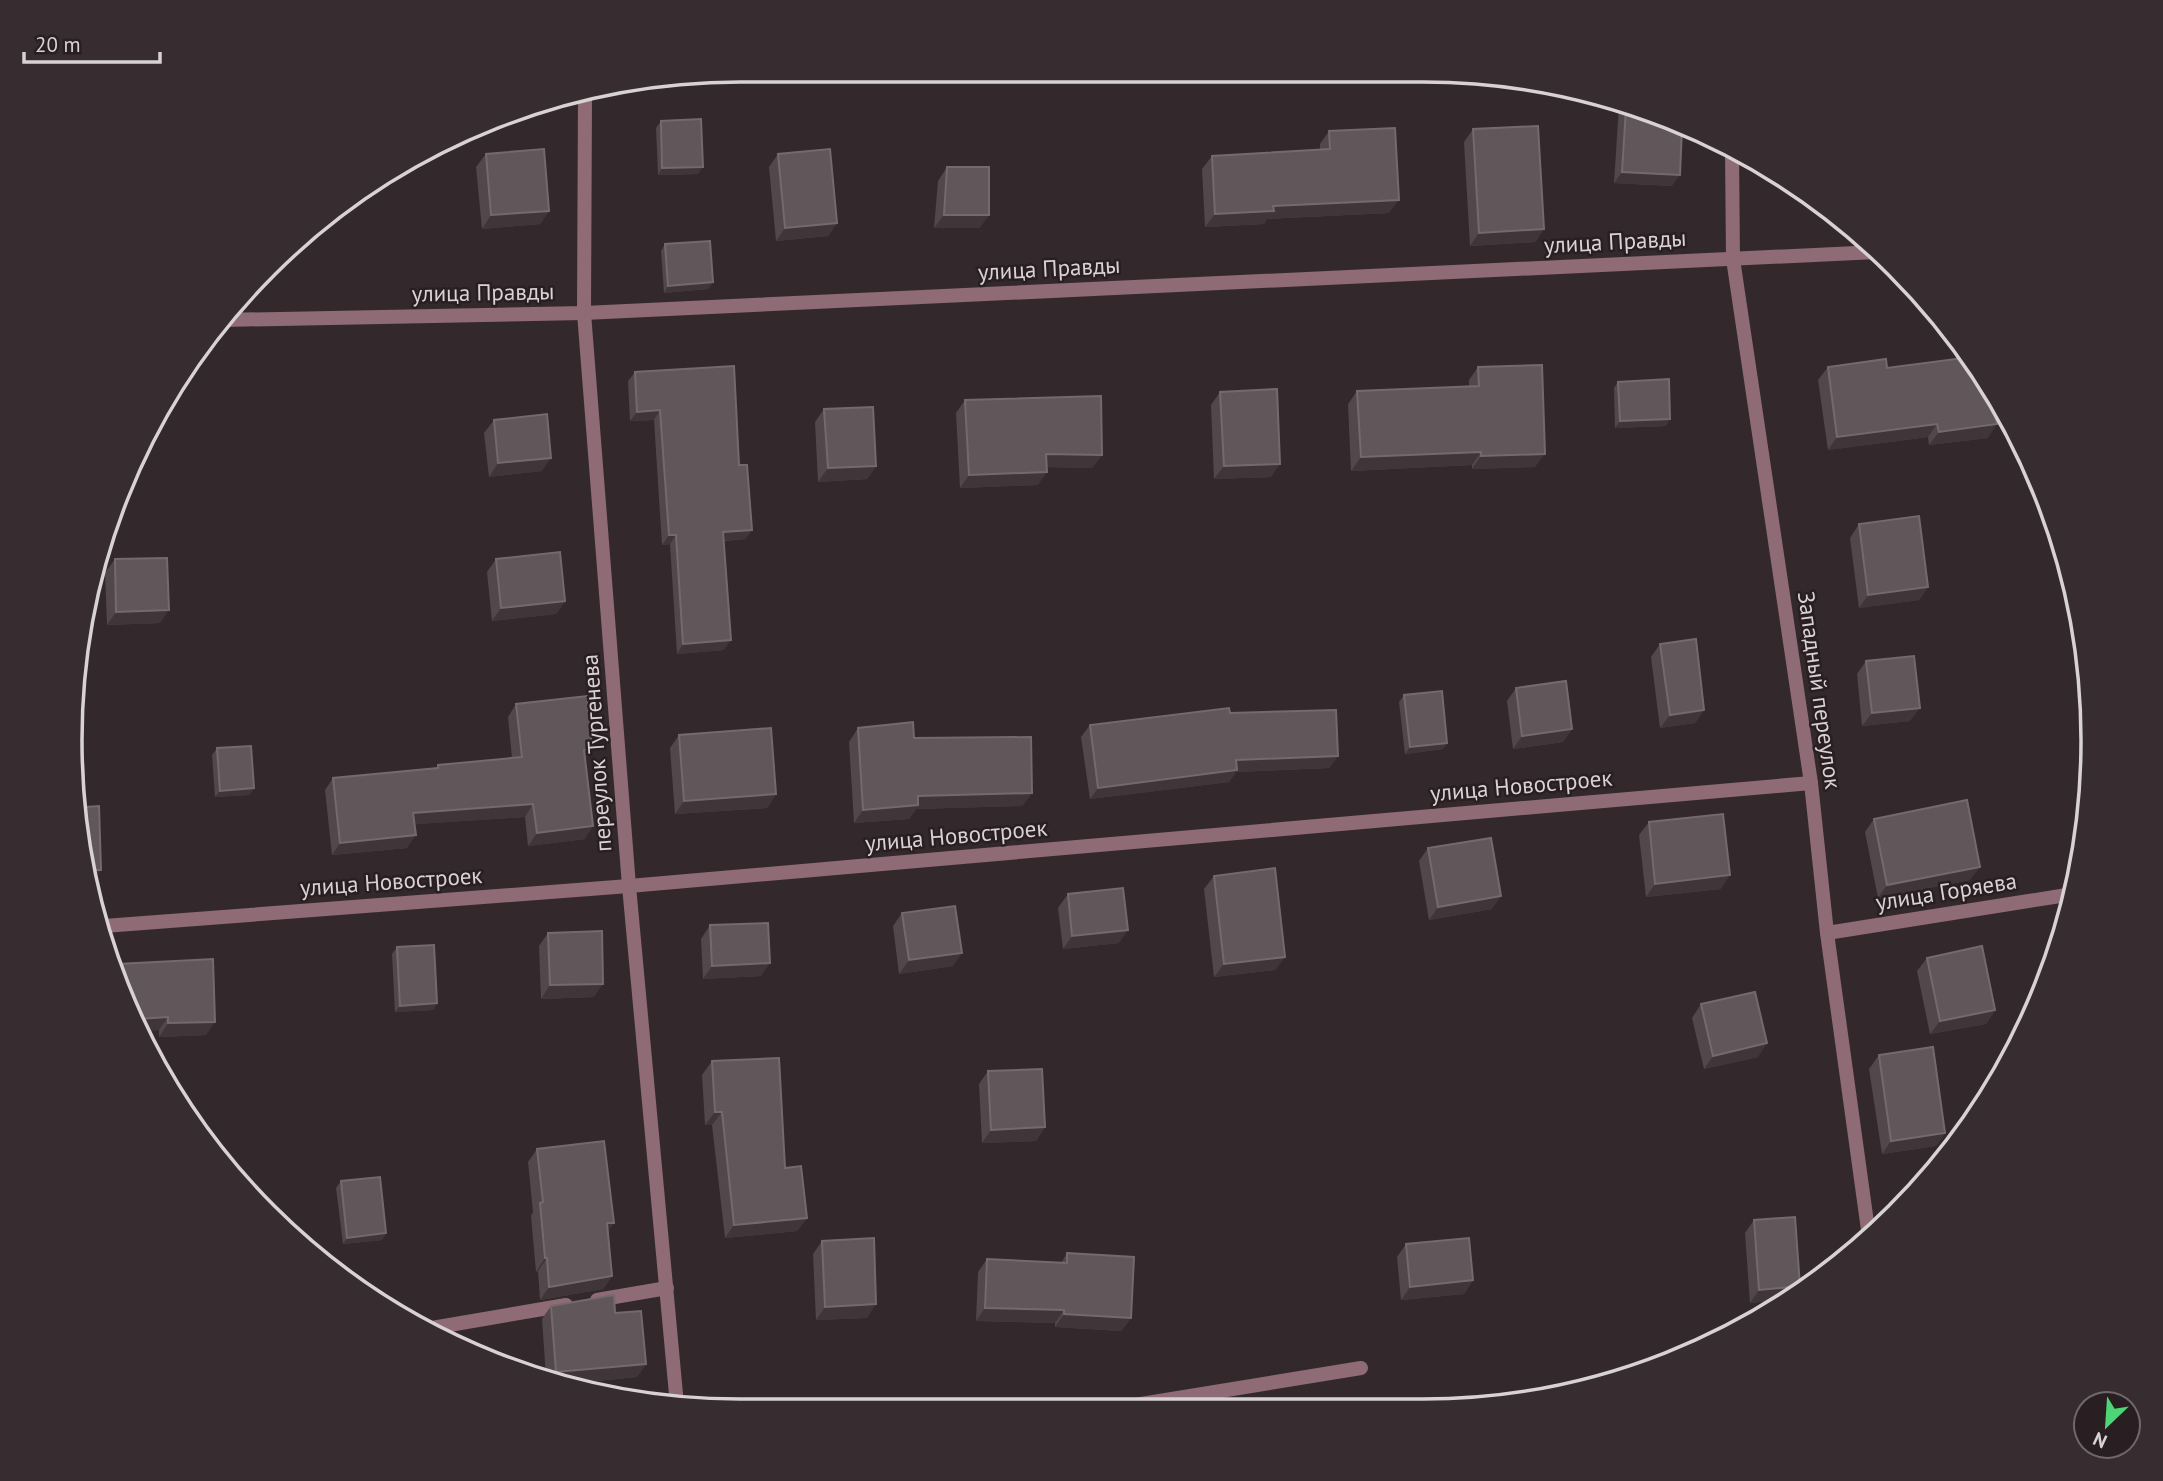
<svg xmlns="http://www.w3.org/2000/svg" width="2163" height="1481" viewBox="0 0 2163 1481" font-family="'PT Sans',sans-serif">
<rect width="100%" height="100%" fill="#33292c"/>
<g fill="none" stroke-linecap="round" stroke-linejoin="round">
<!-- service -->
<path stroke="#8f6b76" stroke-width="14" d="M1098 1411 1361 1368"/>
<!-- minor -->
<g stroke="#8f6b76" stroke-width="14">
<path d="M585 96 584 313 629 886 677 1405"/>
<path d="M1732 149 1733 259 1811 783 1827 933 1869 1237"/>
<path d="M222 320 584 313 1877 252"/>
<path d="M104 926 629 886 1811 783"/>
<path d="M1827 933 2073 894"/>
<path d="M597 1300 667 1288"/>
<path d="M426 1329 566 1305"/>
</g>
</g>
<!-- wall -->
<g fill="#52474a">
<path d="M1619 105 1682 127 1672 186 1614 183Z"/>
<path d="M661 121 698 174 658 175 656 128Z"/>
<path d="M1473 129 1544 229 1535 242 1470 246 1464 142Z"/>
<path d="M1329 131 1389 213 1267 219 1264 224 1205 227 1202 169 1212 156 1320 150V144Z"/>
<path d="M486 154 549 211 540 224 482 229 476 167Z"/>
<path d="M778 154 837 223 828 236 776 241 769 167Z"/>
<path d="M947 167 989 215 979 228H934L938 181Z"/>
<path d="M665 244 713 282 708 289 664 293 661 251Z"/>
<path d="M1478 367 1535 467 1472 469V465L1351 471 1348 404 1357 391 1469 386V380Z"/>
<path d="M1828 367 1887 368 1988 438 1929 445 1928 437 1828 450 1818 380Z"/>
<path d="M635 372 739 465 752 530 745 539 724 541V650L677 654 670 544 662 545 654 420 630 421 628 381Z"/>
<path d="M1618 382 1666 426 1615 428 1614 388Z"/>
<path d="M1220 392 1271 477 1214 479 1211 405Z"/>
<path d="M965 400 1102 455 1092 468 1047 467 1038 485 960 488 956 413Z"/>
<path d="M824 409 876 466 867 479 818 482 815 422Z"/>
<path d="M494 420 542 471 489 477 484 433Z"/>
<path d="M1859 524 1928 587 1919 600 1859 608 1850 538Z"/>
<path d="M115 559 160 623 107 625 105 573Z"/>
<path d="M496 559 565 601 556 614 492 621 487 572Z"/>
<path d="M1660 644 1704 710 1695 723 1660 728 1651 657Z"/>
<path d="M1866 661 1910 721 1862 726 1857 674Z"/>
<path d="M1516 688 1572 729 1563 742 1513 749 1507 701Z"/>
<path d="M1404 695 1447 743 1443 749 1405 754 1399 702Z"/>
<path d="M516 704 585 759V839L528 846 525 817 415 824 407 848 332 855 325 790 333 778 436 768 438 765 512 758 508 717Z"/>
<path d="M1230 713 1338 756 1329 768 1236 772 1229 782 1090 799 1081 737 1090 725Z"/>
<path d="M858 728 914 738 1032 793 1022 806 916 809 909 819 854 823 849 742Z"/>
<path d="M679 735 776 794 767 808 675 814 670 748Z"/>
<path d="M217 748 254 788 249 795 215 797 212 755Z"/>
<path d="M1874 819 1970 880 1878 898 1865 832Z"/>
<path d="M1649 822 1721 889 1646 897 1639 835Z"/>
<path d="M1428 848 1492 909 1429 920 1419 861Z"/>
<path d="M1214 876 1285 957 1275 970 1214 977 1204 889Z"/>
<path d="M1068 894 1119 943 1063 949 1058 908Z"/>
<path d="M902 913 953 966 899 974 893 926Z"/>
<path d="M710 925 761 976 703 979 701 939Z"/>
<path d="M548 933 594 997 541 999 539 946Z"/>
<path d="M397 947 437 1003 433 1010 395 1012 392 954Z"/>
<path d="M1927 958 1995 1010 1986 1024 1930 1034 1917 971Z"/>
<path d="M118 964 206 1035 159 1037V1030L143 1031Z"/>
<path d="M1701 1004 1758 1057 1704 1069 1692 1018Z"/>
<path d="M1879 1055 1945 1133 1936 1146 1882 1154 1869 1069Z"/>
<path d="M712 1061 785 1168 807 1218 797 1231 725 1238 712 1125H705L702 1075Z"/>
<path d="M988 1071 1045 1127 1036 1141 982 1143 979 1084Z"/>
<path d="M537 1149 608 1231 612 1276 603 1289 540 1300 538 1271 536 1272 531 1216 533 1212 528 1162Z"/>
<path d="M341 1181 386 1233 382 1240 343 1244 336 1188Z"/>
<path d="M1754 1220 1800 1286 1791 1299 1750 1303 1745 1233Z"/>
<path d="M822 1241 867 1318 816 1320 813 1254Z"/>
<path d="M1406 1244 1473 1280 1464 1294 1401 1300 1397 1257Z"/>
<path d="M1067 1253 1131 1318 1121 1331 1055 1327V1323L976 1321 978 1272 987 1259 1061 1263Z"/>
<path d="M551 1306 615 1313 646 1364 637 1377 567 1384 546 1377 542 1319Z"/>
</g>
<!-- shaded-wall -->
<g fill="#403538">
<path d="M703 167 698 174 658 175 662 168Z"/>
<path d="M1622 172 1680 175 1672 186 1614 183Z"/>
<path d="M1399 200 1389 213 1267 219 1264 224 1205 227 1215 214 1273 206Z"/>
<path d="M344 205H352L343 218H330Z"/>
<path d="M549 211 540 224 482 229 491 215Z"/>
<path d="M944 215H989L979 228H934Z"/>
<path d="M837 223 828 236 776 241 785 228Z"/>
<path d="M1544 229 1535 242 1470 246 1479 233Z"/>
<path d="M713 282 708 289 664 293 668 286Z"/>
<path d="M660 410 654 420 630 421 637 412Z"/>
<path d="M1670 419 1666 426 1615 428 1620 421Z"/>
<path d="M1937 424 1928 437 1828 450 1837 437Z"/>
<path d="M1997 424 1988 438 1929 445 1939 432Z"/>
<path d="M1481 452 1472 465 1351 471 1361 457Z"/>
<path d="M1046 454 1102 455 1092 468 1037 467Z"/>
<path d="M1545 454 1535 467 1472 469 1481 456Z"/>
<path d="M551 458 542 471 489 477 498 463Z"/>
<path d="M1280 464 1271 477 1214 479 1224 466Z"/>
<path d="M876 466 867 479 818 482 828 468Z"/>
<path d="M1047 472 1038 485 960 488 969 475Z"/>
<path d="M752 530 745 539 716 541 723 532Z"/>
<path d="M669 535H676L670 544 662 545Z"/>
<path d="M1928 587 1919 600 1859 608 1868 595Z"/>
<path d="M565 601 556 614 492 621 501 608Z"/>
<path d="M169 610 160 623 107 625 116 612Z"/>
<path d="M731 640 724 650 677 654 683 644Z"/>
<path d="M1920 708 1910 721 1862 726 1872 713Z"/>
<path d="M1704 710 1695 723 1660 728 1670 715Z"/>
<path d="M1572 729 1563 742 1513 749 1522 736Z"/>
<path d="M1447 743 1443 749 1405 754 1410 747Z"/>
<path d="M592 749 584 761V750Z"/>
<path d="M1338 756 1329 768 1236 772 1229 782 1090 799 1098 788 1236 760Z"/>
<path d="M254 788 249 795 215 797 220 791Z"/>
<path d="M1032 793 1022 806 916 809 909 819 854 823 863 810 918 796Z"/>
<path d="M776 794 767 808 675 814 684 801Z"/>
<path d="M533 804 525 817 405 825 413 813Z"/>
<path d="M593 826 585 839 528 846 537 833Z"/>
<path d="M416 835 407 848 332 855 340 843Z"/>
<path d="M1980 867 1970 880 1878 898 1887 885Z"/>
<path d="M83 870H101L93 881H86Z"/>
<path d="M1730 875 1721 889 1646 897 1655 884Z"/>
<path d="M1501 896 1492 909 1429 920 1438 907Z"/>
<path d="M1128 930 1119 943 1063 949 1072 936Z"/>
<path d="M962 953 953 966 899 974 909 960Z"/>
<path d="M1285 957 1275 970 1214 977 1224 964Z"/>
<path d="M770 963 761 976 703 979 712 966Z"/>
<path d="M603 984 594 997 541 999 550 985Z"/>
<path d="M437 1003 433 1010 395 1012 400 1006Z"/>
<path d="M1995 1010 1986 1024 1930 1034 1940 1021Z"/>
<path d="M168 1017 159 1030 143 1031 138 1019Z"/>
<path d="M215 1022 206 1035 159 1037 168 1023Z"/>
<path d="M1767 1043 1758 1057 1704 1069 1713 1056Z"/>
<path d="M715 1112H722L712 1125H705Z"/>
<path d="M1045 1127 1036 1141 982 1143 991 1130Z"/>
<path d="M1945 1133 1936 1146 1882 1154 1891 1141Z"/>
<path d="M807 1218 797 1231 725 1238 734 1225Z"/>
<path d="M607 1223H614L604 1236Z"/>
<path d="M386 1233 382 1240 343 1244 347 1238Z"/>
<path d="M545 1258H547L538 1271 536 1272Z"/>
<path d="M612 1276 603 1289 540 1300 549 1287Z"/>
<path d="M1473 1280 1464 1294 1401 1300 1410 1287Z"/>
<path d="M1800 1286 1791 1299 1750 1303 1759 1290Z"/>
<path d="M876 1304 867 1318 816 1320 825 1307Z"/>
<path d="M985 1308 1064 1310 1055 1323 976 1321Z"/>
<path d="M1064 1314 1131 1318 1121 1331 1055 1327Z"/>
<path d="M646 1364 637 1377 567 1384 552 1378 556 1372Z"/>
</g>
<!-- building -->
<g fill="#615659" stroke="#746a6c" stroke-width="2">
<path d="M1626 108 1682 127 1680 175 1622 172Z"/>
<path d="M701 119 703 167 662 168 661 121Z"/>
<path d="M1538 126 1544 229 1479 233 1473 129Z"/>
<path d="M1395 128 1399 200 1273 206 1274 211 1215 214 1212 156 1330 149 1329 131Z"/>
<path d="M544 149 549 211 491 215 486 154Z"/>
<path d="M830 149 837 223 785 228 778 154Z"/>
<path d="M947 167H989V215H944Z"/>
<path d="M352 198V205H344Z"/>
<path d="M710 241 713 282 668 286 665 244Z"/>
<path d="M1971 357 1980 368 1993 392 1997 424 1939 432 1937 424 1837 437 1828 367 1886 359 1887 368Z"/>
<path d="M1542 365 1545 454 1481 456V452L1361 457 1357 391 1479 386 1478 367Z"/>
<path d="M734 366 739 465H747L752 530 723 532 731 640 683 644 676 535H669L660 410 637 412 635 372Z"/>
<path d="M1669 379 1670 419 1620 421 1618 382Z"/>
<path d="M1277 389 1280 464 1224 466 1220 392Z"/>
<path d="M1101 396 1102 455 1046 454 1047 472 969 475 965 400Z"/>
<path d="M873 407 876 466 828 468 824 409Z"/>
<path d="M547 414 551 458 498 463 494 420Z"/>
<path d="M1919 516 1928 587 1868 595 1859 524Z"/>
<path d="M560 552 565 601 501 608 496 559Z"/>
<path d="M167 558 169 610 116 612 115 559Z"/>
<path d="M1696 639 1704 710 1670 715 1660 644Z"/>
<path d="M1914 656 1920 708 1872 713 1866 661Z"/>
<path d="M1566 681 1572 729 1522 736 1516 688Z"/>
<path d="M1442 691 1447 743 1410 747 1404 695Z"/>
<path d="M587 696 592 749 584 750 593 826 537 833 533 804 413 813 416 835 340 843 333 778 438 768V765L522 757 516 704Z"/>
<path d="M1229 708 1230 713 1336 710 1338 756 1236 760 1237 770 1098 788 1090 725Z"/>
<path d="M913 722 914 738 1031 737 1032 793 918 796V805L863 810 858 728Z"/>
<path d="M771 728 776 794 684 801 679 735Z"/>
<path d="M251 746 254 788 220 791 217 748Z"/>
<path d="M76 758H83L85 807 99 806 101 870H83Z"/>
<path d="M1967 800 1980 867 1887 885 1874 819Z"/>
<path d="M1723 814 1730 875 1655 884 1649 822Z"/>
<path d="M1491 838 1501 896 1438 907 1428 848Z"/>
<path d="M1275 868 1285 957 1224 964 1214 876Z"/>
<path d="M1123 888 1128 930 1072 936 1068 894Z"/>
<path d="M955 906 962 953 909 960 902 913Z"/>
<path d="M768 923 770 963 712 966 710 925Z"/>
<path d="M602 931 603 984 550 985 548 933Z"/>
<path d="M434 945 437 1003 400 1006 397 947Z"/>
<path d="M1982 946 1995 1010 1940 1021 1927 958Z"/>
<path d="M213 959 215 1022 168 1023V1017L138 1019 118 964Z"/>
<path d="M1755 992 1767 1043 1713 1056 1701 1004Z"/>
<path d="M1933 1047 1945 1133 1891 1141 1879 1055Z"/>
<path d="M779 1058 785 1168 801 1166 807 1218 734 1225 722 1112H715L712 1061Z"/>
<path d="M1042 1069 1045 1127 991 1130 988 1071Z"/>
<path d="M604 1141 614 1223H607L612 1276 549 1287 547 1258H545L540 1203 543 1202 537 1149Z"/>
<path d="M380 1177 386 1233 347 1238 341 1181Z"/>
<path d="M1795 1217 1800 1286 1759 1290 1754 1220Z"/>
<path d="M874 1238 876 1304 825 1307 822 1241Z"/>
<path d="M1469 1238 1473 1280 1410 1287 1406 1244Z"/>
<path d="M1067 1253 1134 1257 1131 1318 1064 1314V1310L985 1308 987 1259 1067 1263Z"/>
<path d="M614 1295 615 1313 641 1311 646 1364 556 1372 551 1306Z"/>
</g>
<g text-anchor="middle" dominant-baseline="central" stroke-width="5" stroke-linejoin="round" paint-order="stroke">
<!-- street labels -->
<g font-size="23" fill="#d9d2d4" stroke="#291f22">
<text transform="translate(1615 241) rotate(-3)">улица Правды</text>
<text transform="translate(1049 268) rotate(-3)">улица Правды</text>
<text transform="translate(483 292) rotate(-1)">улица Правды</text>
<text transform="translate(1820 690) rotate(82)">Западный переулок</text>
<text transform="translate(596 753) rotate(-94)">переулок Тургенева</text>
<text transform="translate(1521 785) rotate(-5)">улица Новостроек</text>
<text transform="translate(956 835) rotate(-5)">улица Новостроек</text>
<text transform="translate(391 881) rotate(-4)">улица Новостроек</text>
<text transform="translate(1946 891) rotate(-9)">улица Горяева</text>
</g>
</g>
<!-- crop -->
<path d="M0 0H2163V1481H0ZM740 82H1423A658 658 0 0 1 2081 740V741A658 658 0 0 1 1423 1399H740A658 658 0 0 1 82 741V740A658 658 0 0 1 740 82Z" fill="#372d30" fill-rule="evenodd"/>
<path fill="none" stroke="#d9d2d4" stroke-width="3.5" d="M740 82H1423A658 658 0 0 1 2081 740V741A658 658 0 0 1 1423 1399H740A658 658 0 0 1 82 741V740A658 658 0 0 1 740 82Z"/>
<!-- north arrow -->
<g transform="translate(2107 1425) rotate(205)"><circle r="33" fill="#291f22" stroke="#6f6769" stroke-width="2"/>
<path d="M0-5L12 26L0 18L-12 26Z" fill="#4cd676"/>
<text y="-10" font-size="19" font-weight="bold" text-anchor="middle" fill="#d9d2d4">N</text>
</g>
<!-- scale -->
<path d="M24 52v10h136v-10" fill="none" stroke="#d9d2d4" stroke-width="3.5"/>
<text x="35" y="52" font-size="21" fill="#d9d2d4" stroke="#291f22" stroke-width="5" paint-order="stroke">20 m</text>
</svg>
